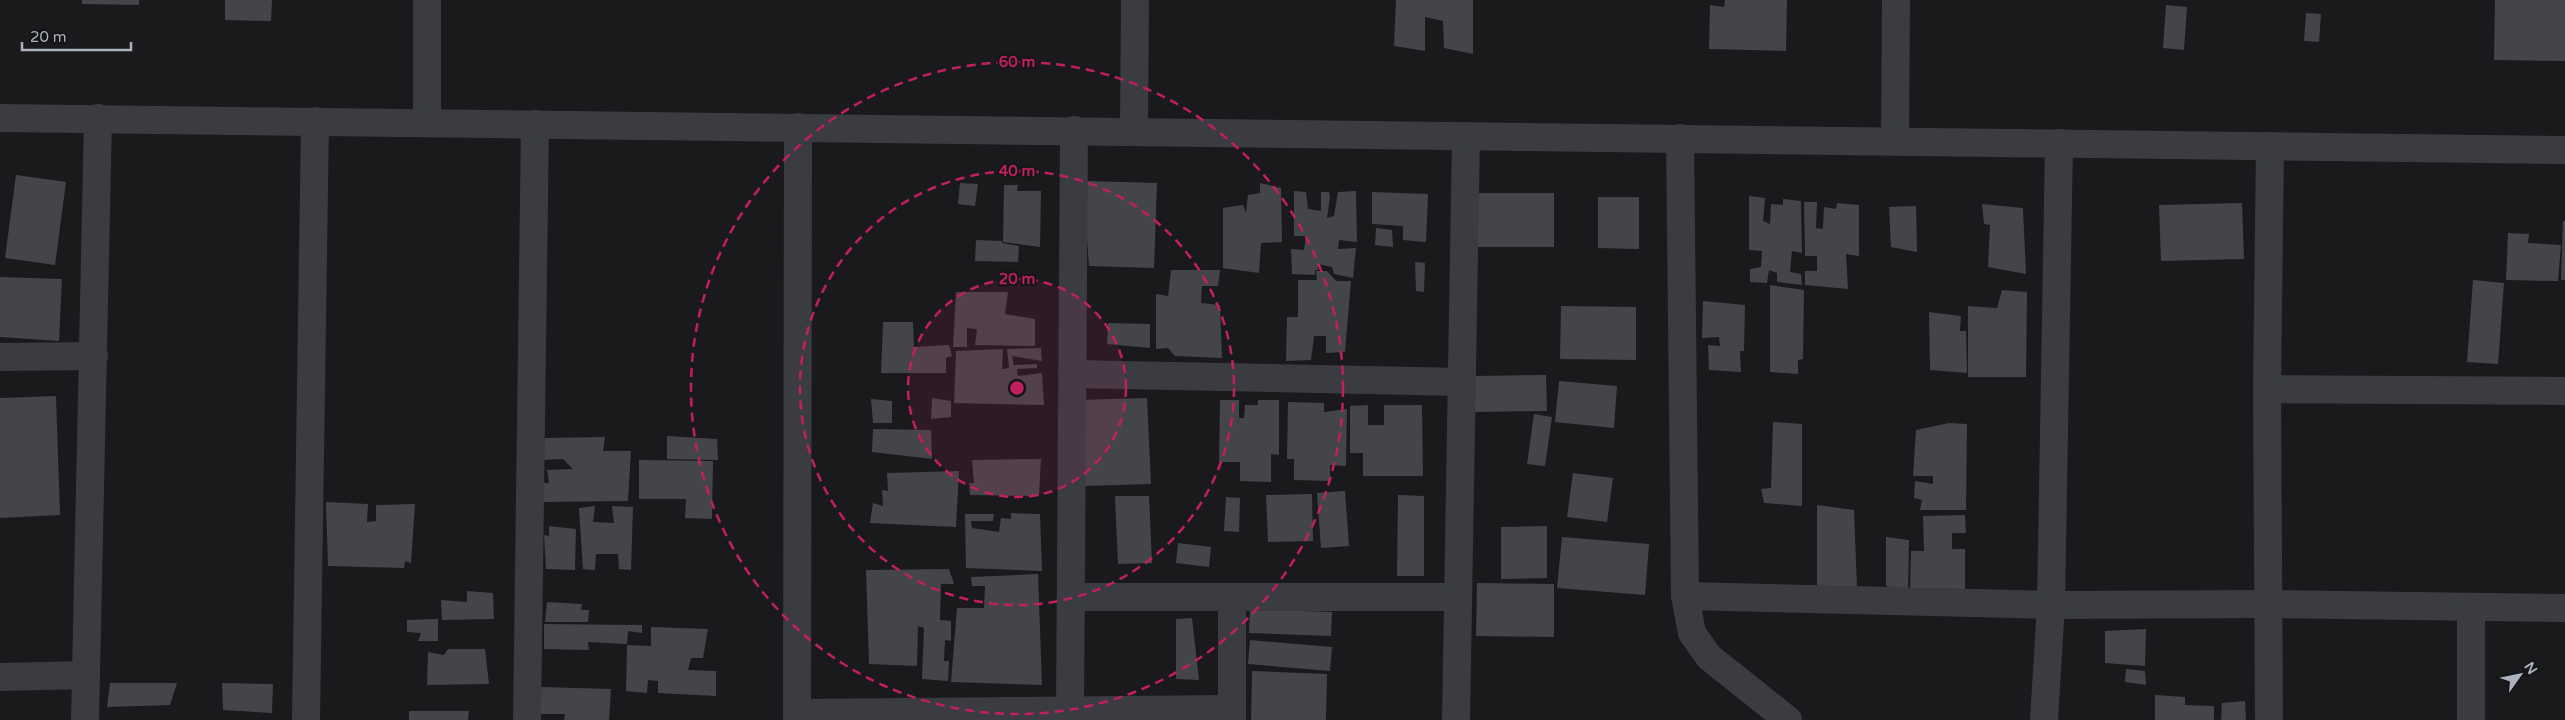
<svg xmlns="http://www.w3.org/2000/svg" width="2565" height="720" viewBox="0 0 2565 720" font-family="'Varela Round',sans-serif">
<rect width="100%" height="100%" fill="#1a1a1c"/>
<!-- building -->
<g fill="#444549">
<path d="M82 0H139V5L82 4Z"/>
<path d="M225 0H272L271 21 225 20Z"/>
<path d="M1396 0H1473V54L1444 48 1443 21 1425 17V51L1394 46Z"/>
<path d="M1725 0H1787L1786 51 1709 49 1710 5 1724 7Z"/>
<path d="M2495 0H2565V61L2494 60Z"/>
<path d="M2166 5 2187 7 2184 50 2163 48Z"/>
<path d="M2306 13 2321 14 2319 42 2304 41Z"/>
<path d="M16 175 66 182 55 265 5 258Z"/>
<path d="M1087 181 1157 183 1154 268 1089 266 1087 238Z"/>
<path d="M960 183 978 184 975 206 958 204Z"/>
<path d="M1260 183 1281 188 1282 242 1261 243 1259 273 1223 268V208L1243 205 1246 213 1248 195 1260 193Z"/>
<path d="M1004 185H1018L1017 191H1041L1040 247 1003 242Z"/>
<path d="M1294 191 1306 192 1308 209 1321 211V192H1329L1330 197 1327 218 1334 216 1338 192 1356 191 1357 242 1339 240 1338 249 1356 248 1353 278 1334 274 1332 267 1318 264V270H1315V275L1292 274 1291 249 1304 250 1306 236H1294Z"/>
<path d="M1372 192 1428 194 1426 242 1403 240V226L1372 224Z"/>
<rect x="1472" y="193" width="82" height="54"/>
<path d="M1749 196 1765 198 1763 221 1770 224 1771 204 1783 205V199L1801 201 1802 253 1792 251 1790 272 1801 274 1802 285 1777 282V273L1769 270 1767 283 1750 282V269L1761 267 1762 251 1749 250Z"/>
<path d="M1598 197H1639V249L1598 248Z"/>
<path d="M1804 202H1817L1816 228 1823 229 1824 207 1836 209 1837 203 1859 205V256L1846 254 1848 289 1805 285V271H1817V256H1805Z"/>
<path d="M2242 203 2244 259 2161 261 2159 205Z"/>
<path d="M1982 204 2023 208 2026 274 1988 267 1990 225 1984 224Z"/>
<path d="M1916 206 1917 252 1891 247 1889 207Z"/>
<path d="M2563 221H2565V280H2561Z"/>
<path d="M1376 228 1392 230 1393 247 1375 245Z"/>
<path d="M2508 233 2529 234 2528 243 2561 245 2558 281 2506 280Z"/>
<path d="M976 240 1002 241V243L1019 246 1018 262 975 261Z"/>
<path d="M1415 262 1425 263 1424 292 1416 291Z"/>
<path d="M1171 270H1220L1218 286H1202L1201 303 1220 305 1222 358 1175 356 1168 348 1156 349V294L1168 296Z"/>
<path d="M1316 271H1327L1336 281H1351L1345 352 1326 353V336H1314L1311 360 1286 361 1287 317H1298V280H1317Z"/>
<path d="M0 277 62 279 59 341 0 337Z"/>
<path d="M2473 280 2504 283 2498 364 2467 362Z"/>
<path d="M1770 285 1804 290 1803 359 1798 360V374L1770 372Z"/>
<path d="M2002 290 2027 292 2026 377H1968V306L1997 308Z"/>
<path d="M956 292H1008L1005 314 1035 319V346L975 345 977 329 967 328V347H953Z"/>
<path d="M1703 301 1745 305 1744 351H1740L1741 372 1709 370 1708 345 1720 346 1719 337 1702 338Z"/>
<path d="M1561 306 1636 307V360L1560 359Z"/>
<path d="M1929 312 1961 316 1960 331H1966L1967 373 1930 370Z"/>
<path d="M883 322H913L914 347 949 345 952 356 946 358V373H881Z"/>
<path d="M1108 323 1150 324V348L1107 344Z"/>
<path d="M1041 348 1042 361 1012 356 1014 365 1037 364V368L1017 369 1018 376 1042 373 1044 405 954 403 956 351 1003 349 1002 369 1009 368 1007 349Z"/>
<path d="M1546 375 1547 411 1474 412 1473 376Z"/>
<path d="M1559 381 1617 386 1614 428 1555 422Z"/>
<path d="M56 396 60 515 0 518V398Z"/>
<path d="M932 398 951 401V417L931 419Z"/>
<path d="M1147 398 1151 484 1084 486 1080 400Z"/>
<path d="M871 399 892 401V423H873Z"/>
<path d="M1220 400H1239V418H1244L1245 405H1258V400H1279V455L1271 454V482L1240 481V462H1219Z"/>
<path d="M1288 402 1324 403V412L1347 409 1346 466 1330 465V481L1294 480V459H1287Z"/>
<path d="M1368 405V425H1384V405H1422L1423 476H1363V453H1350V406Z"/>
<path d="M1534 414 1552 417 1545 466 1527 464Z"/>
<path d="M1773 422 1802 424V506L1764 503 1761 489 1771 488Z"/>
<path d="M1949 423 1967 424 1966 510H1920L1922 500 1914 498 1915 481 1933 484V476H1913L1916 430Z"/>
<path d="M873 429 931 430 932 459 872 452Z"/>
<path d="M667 436 717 439 718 460 667 459Z"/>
<path d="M605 437 603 451H631L628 501 541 502V483H549L547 470 573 469 563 459 541 460 545 438Z"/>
<path d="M1041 459 1039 496 970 495 969 483H974L972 460Z"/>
<path d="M639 460 713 461 712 519 685 518 686 499H639Z"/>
<path d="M959 471 956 527 870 523 873 503 883 506 882 490 888 491 887 473Z"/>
<path d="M1573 473 1613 478 1607 522 1567 517Z"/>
<path d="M1345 491 1349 546 1321 548 1317 493Z"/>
<path d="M1312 494 1313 541 1268 542 1266 495Z"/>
<path d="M1398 495 1424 496V576H1397Z"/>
<path d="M1115 496H1149L1152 563 1118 564Z"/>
<path d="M1226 497 1240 498 1239 532 1224 531Z"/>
<path d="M326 502 368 504 367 522 376 521V505L415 504 411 563 405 561 404 568 328 566Z"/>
<path d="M1817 505 1854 510 1857 589 1817 588Z"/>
<path d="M595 506 593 522 614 523 612 506 633 507 631 570 619 569 618 554H596L595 570 583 569 579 508Z"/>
<path d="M1011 513 1040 514 1042 571 966 568 965 514H994L993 521H971L972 528 999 532 1001 518 1011 519Z"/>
<path d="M1965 515 1966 533H1952V549H1965V595H1910L1911 551H1924L1923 516Z"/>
<path d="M549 526 576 529 575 570 546 569 544 535 549 536Z"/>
<path d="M1547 526V578L1501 579V527Z"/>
<path d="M1562 537 1649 544 1645 595 1557 588Z"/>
<path d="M1886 537 1909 540 1908 591 1886 586Z"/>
<path d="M1178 543 1211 547 1209 567 1176 563Z"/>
<path d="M949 569 954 584H941L940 620 951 621V641L945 640 944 661H949L948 681 922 679 924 628 918 626 917 666 869 664 866 570Z"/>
<path d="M1038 574 1042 685 951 682 957 608H984L985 586H972L971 577Z"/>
<path d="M1477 583 1554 584V637L1476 636Z"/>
<path d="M467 591 493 593 494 619 442 620 441 600 467 602Z"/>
<path d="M547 602 582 604 581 610H589L588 622H545Z"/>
<path d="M1250 609 1332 612 1331 636 1249 633Z"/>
<path d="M1192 618 1199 680 1176 679V619Z"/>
<path d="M438 619V641H418L421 633 407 632V620Z"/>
<path d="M544 624 642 625V633L628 631 627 644 588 642 589 650 544 649Z"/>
<path d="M651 627 708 629 703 658H691L688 670 716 671V696L658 693V681L648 680 647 693 626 691 627 645 651 646Z"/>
<path d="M2146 629 2145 666 2105 663V631Z"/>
<path d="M1250 640 1332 647 1330 671 1248 664Z"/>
<path d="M448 649H485L489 684 427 685 428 652 444 655Z"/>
<path d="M2126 669 2145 671 2146 685 2125 682Z"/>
<path d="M1252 671 1327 674 1326 720H1251Z"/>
<path d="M110 683H177L170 705 107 707Z"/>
<path d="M222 683 273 684 272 713 223 710Z"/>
<path d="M541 687 611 689 609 720H564L565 714H539Z"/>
<path d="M2155 695 2185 697V705L2214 706V720H2155Z"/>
<path d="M2245 701 2246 720H2221L2222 703Z"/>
<path d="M409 711H469L468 720H409Z"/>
</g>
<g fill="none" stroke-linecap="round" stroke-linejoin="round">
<!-- minor -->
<g stroke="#3a3c42" stroke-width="28">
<path d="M427 0V122"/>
<path d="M1134 131 1135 0"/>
<path d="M1680 138 1685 596 1692 633 1709 657 1788 720"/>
<path d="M1895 141 1896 0"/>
<path d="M0 357 94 356"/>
<path d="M1072 374 1462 382"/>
<path d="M2267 389 2565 391"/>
<path d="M1685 596 2051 605 2270 604 2565 608"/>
<path d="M1071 597H1458"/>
<path d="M2471 607V720"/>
<path d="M0 677 86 675"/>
<path d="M1070 711 1074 130"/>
<path d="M797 713 1232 709"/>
<path d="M85 720 98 118"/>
<path d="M306 720 315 121"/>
<path d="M527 720 535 124"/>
<path d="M797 720 798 127"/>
<path d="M1232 720V597"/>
<path d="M1456 720 1466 136"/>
<path d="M2044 720 2051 605 2059 143"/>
<path d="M2269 720 2267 389 2270 146"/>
</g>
<!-- tertiary -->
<path stroke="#3a3c42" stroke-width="28" d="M0 118 2565 150"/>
</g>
<!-- distance rings -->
<circle cx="1017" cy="388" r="109" fill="#c12060" fill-opacity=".12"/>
<g fill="none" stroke="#c12060" stroke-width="2.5" stroke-dasharray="9 6">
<circle cx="1017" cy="388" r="109"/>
<circle cx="1017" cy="388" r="217"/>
<circle cx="1017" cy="388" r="326"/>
</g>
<circle cx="1017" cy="388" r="8" fill="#c12060" stroke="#151517" stroke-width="2.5"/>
<g font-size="15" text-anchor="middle" font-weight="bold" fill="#c12060" stroke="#151517" stroke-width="4" stroke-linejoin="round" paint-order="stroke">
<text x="1017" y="67">60 m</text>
<text x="1017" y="176">40 m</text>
<text x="1017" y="284">20 m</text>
</g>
<!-- north arrow -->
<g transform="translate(2520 675) rotate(57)" stroke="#151517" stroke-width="4" paint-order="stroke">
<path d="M0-4L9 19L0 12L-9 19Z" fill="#abb2bd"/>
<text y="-8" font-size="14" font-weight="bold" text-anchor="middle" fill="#abb2bd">N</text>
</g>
<!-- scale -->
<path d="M22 42v8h109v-8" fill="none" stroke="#abb2bd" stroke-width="2.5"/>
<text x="30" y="42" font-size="15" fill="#abb2bd" stroke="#151517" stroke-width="4" paint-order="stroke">20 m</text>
</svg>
